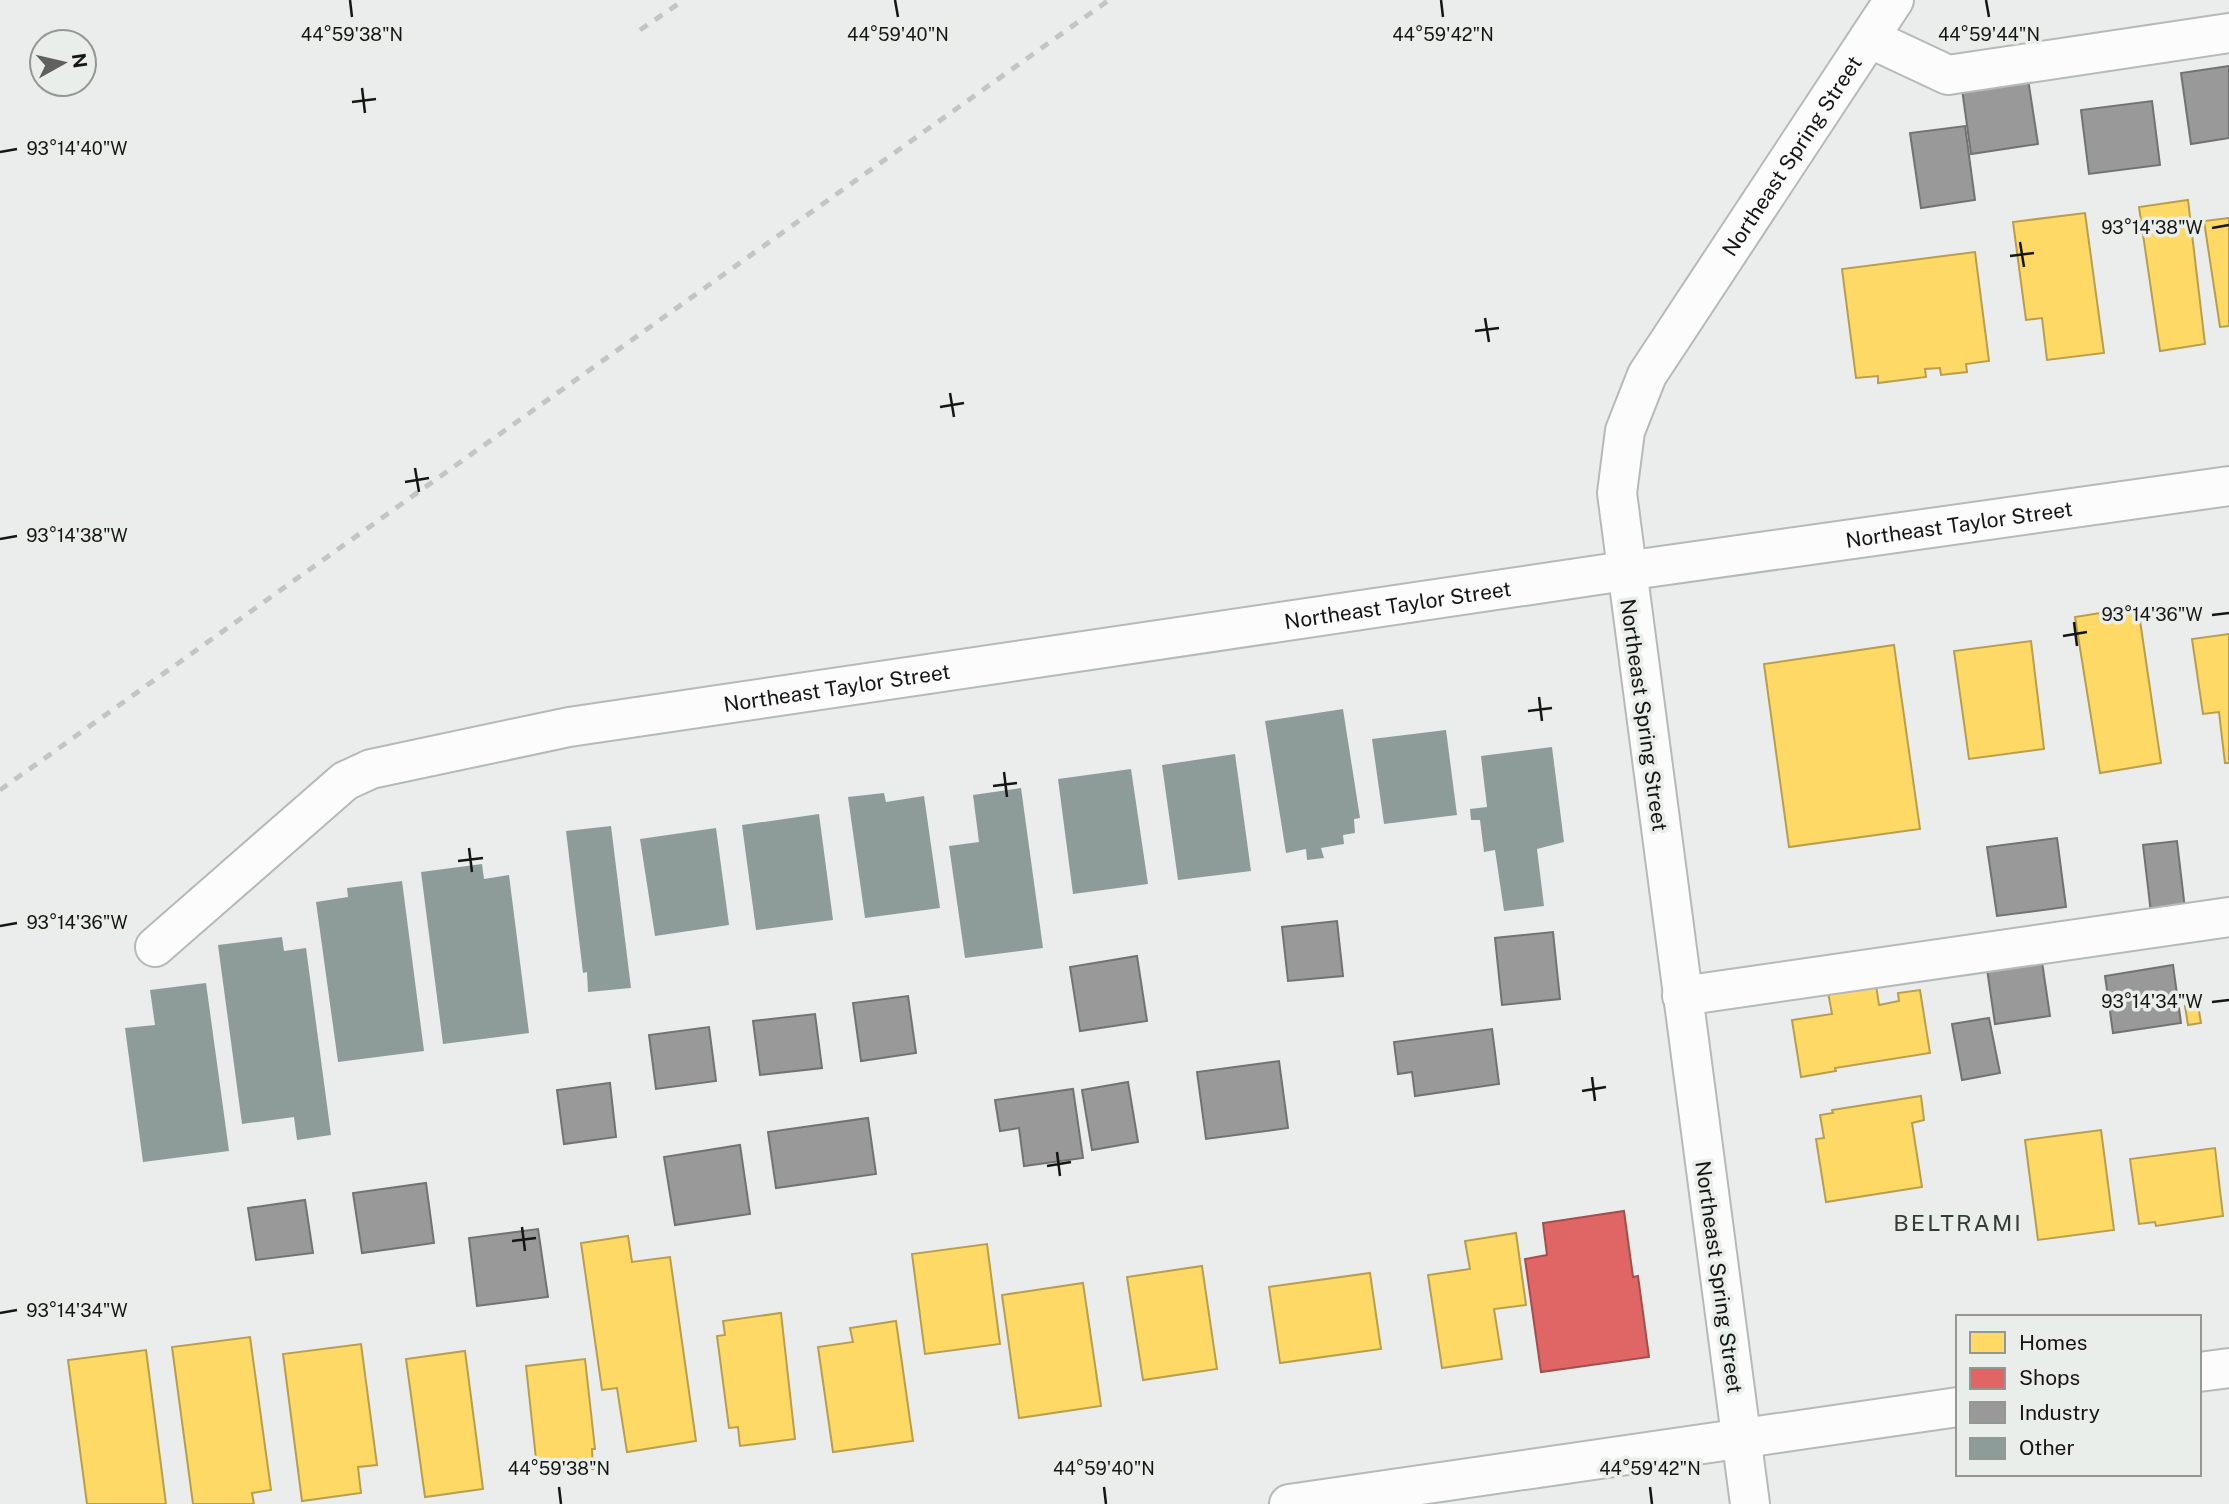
<svg xmlns="http://www.w3.org/2000/svg" width="2229" height="1504" viewBox="0 0 2229 1504" font-family="'Public Sans',sans-serif">
<rect width="100%" height="100%" fill="#eaedeb"/>
<!-- homes -->
<g fill="#ffd966" stroke="#b89e4d" stroke-width="2">
<path d="M2188 200 2205 344 2160 351 2139 207Z"/>
<path d="M2085 213 2104 353 2047 360 2042 318 2026 320 2013 222Z"/>
<path d="M2229 218V326L2220 327 2204 221Z"/>
<path d="M1975 252 1989 361 1966 364 1967 372 1941 375 1940 368 1925 369 1926 377 1878 383V376L1856 378 1842 269Z"/>
<path d="M2138 607 2161 763 2100 773 2075 617Z"/>
<path d="M2229 634V763H2225L2219 712 2203 714 2192 639Z"/>
<path d="M2031 641 2044 749 1969 759 1954 651Z"/>
<path d="M1894 645 1920 829 1789 847 1764 664Z"/>
<path d="M1876 985 1879 1005 1899 1001 1898 993 1920 990 1930 1053 1835 1068 1836 1071 1801 1077 1792 1020 1832 1014 1828 992Z"/>
<path d="M2198 1005 2201 1023 2188 1025 2185 1006Z"/>
<path d="M1921 1096 1924 1120 1912 1123 1922 1187 1826 1202 1816 1139 1824 1138 1820 1115 1833 1113 1832 1110Z"/>
<path d="M2101 1130 2114 1230 2038 1240 2025 1140Z"/>
<path d="M2215 1148 2223 1216 2156 1226 2155 1222 2139 1224 2130 1159Z"/>
<path d="M1516 1233 1526 1305 1494 1309 1502 1359 1442 1368 1428 1275 1470 1269 1465 1241Z"/>
<path d="M628 1236 632 1262 670 1257 696 1441 627 1452 617 1388 602 1390 581 1243Z"/>
<path d="M987 1244 1000 1344 925 1354 912 1254Z"/>
<path d="M1202 1266 1217 1369 1143 1380 1127 1277Z"/>
<path d="M1370 1273 1381 1349 1280 1363 1269 1287Z"/>
<path d="M1083 1283 1101 1406 1019 1418 1002 1295Z"/>
<path d="M781 1313 795 1439 740 1446 738 1427 729 1428 717 1336 725 1335 723 1321Z"/>
<path d="M896 1321 913 1441 833 1452 818 1347 853 1342 850 1328Z"/>
<path d="M250 1337 271 1490 252 1493 254 1504H193L172 1347Z"/>
<path d="M361 1344 377 1465 358 1467 361 1493 302 1501 283 1354Z"/>
<path d="M146 1350 166 1504H87L68 1360Z"/>
<path d="M465 1351 483 1489 425 1497 406 1359Z"/>
<path d="M585 1359 595 1449H592L593 1469 545 1474 543 1459H536L526 1366Z"/>
</g>
<!-- shops -->
<path fill="#e06666" stroke="#a34e4d" stroke-width="2" d="M1624 1211 1633 1277 1638 1276 1649 1357 1541 1372 1525 1259 1547 1255 1543 1223Z"/>
<!-- industry -->
<g fill="#999" stroke="#717271" stroke-width="2">
<path d="M2229 66V138L2191 144 2181 73Z"/>
<path d="M2028 79 2038 144 1971 154 1962 89Z"/>
<path d="M2152 101 2160 165 2089 174 2081 110Z"/>
<path d="M1965 126 1975 200 1921 208 1910 133Z"/>
<path d="M2057 838 2066 907 1997 916 1987 847Z"/>
<path d="M2177 841 2185 909 2151 913 2143 845Z"/>
<path d="M1337 921 1343 976 1288 981 1282 927Z"/>
<path d="M1553 932 1560 999 1502 1005 1495 938Z"/>
<path d="M1137 956 1147 1021 1080 1031 1070 967Z"/>
<path d="M2042 962 2050 1016 1995 1024 1987 969Z"/>
<path d="M2173 965 2181 1023 2113 1033 2105 976Z"/>
<path d="M908 996 916 1053 861 1061 853 1003Z"/>
<path d="M815 1014 822 1068 760 1075 753 1021Z"/>
<path d="M1989 1018 2000 1073 1962 1080 1952 1024Z"/>
<path d="M709 1027 716 1081 656 1089 649 1035Z"/>
<path d="M1492 1029 1499 1084 1415 1096 1412 1072 1398 1074 1394 1042Z"/>
<path d="M1279 1061 1288 1128 1206 1139 1197 1072Z"/>
<path d="M1128 1082 1138 1142 1092 1150 1082 1090Z"/>
<path d="M610 1083 616 1137 564 1144 557 1090Z"/>
<path d="M1073 1089 1083 1158 1024 1166 1019 1128 1000 1131 995 1100Z"/>
<path d="M868 1118 876 1174 776 1188 768 1132Z"/>
<path d="M740 1145 750 1214 675 1225 664 1157Z"/>
<path d="M426 1183 434 1243 362 1253 353 1193Z"/>
<path d="M305 1200 313 1253 256 1260 248 1208Z"/>
<path d="M538 1229 548 1297 477 1306 469 1238Z"/>
</g>
<!-- building -->
<g fill="#8e9c99">
<path d="M1343 709 1360 818 1354 819 1355 833 1343 835 1344 844 1321 848 1324 858 1307 860 1306 849 1286 853 1265 721Z"/>
<path d="M1446 730 1457 815 1384 824 1372 739Z"/>
<path d="M1552 747 1564 842 1537 849 1544 906 1504 911 1495 850 1484 852 1480 820H1471L1470 809 1487 807 1481 756Z"/>
<path d="M1235 754 1251 871 1178 880 1162 765Z"/>
<path d="M1131 769 1148 884 1073 894 1058 779Z"/>
<path d="M1021 788 1043 948 965 958 949 846 979 842 973 795Z"/>
<path d="M884 793 886 802 924 796 940 908 865 918 848 797Z"/>
<path d="M819 814 833 920 756 930 742 825Z"/>
<path d="M611 826 631 988 588 992 587 972 583 973 566 831Z"/>
<path d="M716 828 729 925 655 936 640 839Z"/>
<path d="M482 864 484 879 509 875 529 1033 443 1044 421 872Z"/>
<path d="M402 881 424 1051 338 1062 316 902 348 897 347 888Z"/>
<path d="M282 937 284 951 306 948 331 1135 297 1140 294 1117 242 1124 218 945Z"/>
<path d="M206 983 229 1151 143 1162 125 1028 155 1025 150 990Z"/>
</g>
<g fill="none" stroke-linecap="round" stroke-linejoin="round">
<!-- minor casing -->
<g stroke="#b6b9b7" stroke-width="42">
<g id="minor">
<path d="M1869 38 1948 75 2229 33"/>
<path id="s1" d="M155 947 345 781 371 769 569 727 1625 571 2229 486"/>
<path d="M1682 996 2229 917"/>
<path d="M2199 1372 2229 1368"/>
<path d="M1289 1504 1958 1407"/>
<path id="s2" d="M1750 1504 1617 493 1625 431 1647 375 1894 0"/>
</g>
</g>
<!-- minor -->
<use href="#minor" stroke="#fcfcfc" stroke-width="38"/>
<!-- rail -->
<g stroke="#c4c4c4" stroke-width="5" stroke-dasharray="9 9" stroke-linecap="butt">
<path d="M640 30 684 0"/>
<path d="M0 790 1109 0"/>
</g>
</g>
<!-- ticks -->
<path fill="none" stroke="#141614" stroke-width="2.5" d="M350 0 352 17M895 0 898 17M1441 0 1443 17M1986 0 1989 17M362 88 365 113M352 102 376 99M0 152 17 149M2212 228 2229 225M2020 242 2024 267M2010 256 2034 253M1485 318 1489 342M1475 331 1499 328M950 393 954 417M940 407 964 403M415 468 419 492M405 482 429 478M0 539 17 536M2212 615 2229 613M2074 622 2077 646M2063 636 2087 632M1539 697 1542 721M1528 711 1552 708M1004 772 1007 797M993 786 1017 783M469 848 472 872M458 861 483 858M0 926 17 923M2212 1002 2229 1000M1592 1077 1595 1101M1582 1091 1606 1087M1057 1152 1060 1176M1047 1166 1071 1162M522 1227 525 1251M512 1241 536 1238M0 1313 17 1310M559 1487 561 1504M1104 1487 1106 1504M1650 1487 1652 1504"/>
<g text-anchor="middle" dominant-baseline="central" stroke-width="7" stroke-linejoin="round" paint-order="stroke">
<!-- street labels -->
<g font-size="21" fill="#141614" stroke="#e9eeea">
<text stroke="none"><textPath href="#s2" startOffset="1405">Northeast Spring Street</textPath></text>
<text stroke="none"><textPath href="#s1" startOffset="1888">Northeast Taylor Street</textPath></text>
<text stroke="none"><textPath href="#s1" startOffset="1321">Northeast Taylor Street</textPath></text>
<text stroke="none"><textPath href="#s1" startOffset="754">Northeast Taylor Street</textPath></text>
<text transform="translate(1644 715) rotate(82)">Northeast Spring Street</text>
<text transform="translate(1719 1277) rotate(82)">Northeast Spring Street</text>
</g>
<!-- neighbourhood labels -->
<g font-size="23" letter-spacing="2" fill="#363b37" stroke="#e9eeea">
<text x="1958" y="1222">BELTRAMI</text>
</g>
</g>
<g font-size="18" text-anchor="middle" fill="#141614" stroke="#e9eeea" stroke-width="7" stroke-linejoin="round" paint-order="stroke">
<text x="352" y="41">44°59'38"N</text>
<text x="898" y="41">44°59'40"N</text>
<text x="1443" y="41">44°59'42"N</text>
<text x="1989" y="41">44°59'44"N</text>
<text x="77" y="155">93°14'40"W</text>
<text x="2152" y="234">93°14'38"W</text>
<text x="77" y="542">93°14'38"W</text>
<text x="2152" y="621">93°14'36"W</text>
<text x="77" y="929">93°14'36"W</text>
<text x="2152" y="1008">93°14'34"W</text>
<text x="77" y="1317">93°14'34"W</text>
<text x="559" y="1475">44°59'38"N</text>
<text x="1104" y="1475">44°59'40"N</text>
<text x="1650" y="1475">44°59'42"N</text>
</g>
<!-- legend -->
<rect x="1956" y="1315" width="245" height="161" fill="#e9eeea" stroke="#949894" stroke-width="2"/>
<rect x="1970" y="1332" width="35" height="21" fill="#ffd966" stroke="#949894" stroke-width="2"/>
<text x="2019" y="1350" font-size="21" fill="#141614">Homes</text>
<rect x="1970" y="1368" width="35" height="21" fill="#e06666" stroke="#949894" stroke-width="2"/>
<text x="2019" y="1385" font-size="21" fill="#141614">Shops</text>
<rect x="1970" y="1402" width="35" height="21" fill="#999999" stroke="#949894" stroke-width="2"/>
<text x="2019" y="1420" font-size="21" fill="#141614">Industry</text>
<rect x="1970" y="1438" width="35" height="21" fill="#8e9c99" stroke="#949894" stroke-width="2"/>
<text x="2019" y="1455" font-size="21" fill="#141614">Other</text>
<!-- north arrow -->
<g transform="translate(63 63) rotate(82)"><circle r="33" fill="#e9eeea" stroke="#949894" stroke-width="2"/>
<path d="M0-5L12 26L0 18L-12 26Z" fill="#5f615f"/>
<text y="-10" font-size="19" font-weight="bold" text-anchor="middle" fill="#141614">N</text>
</g>
</svg>
